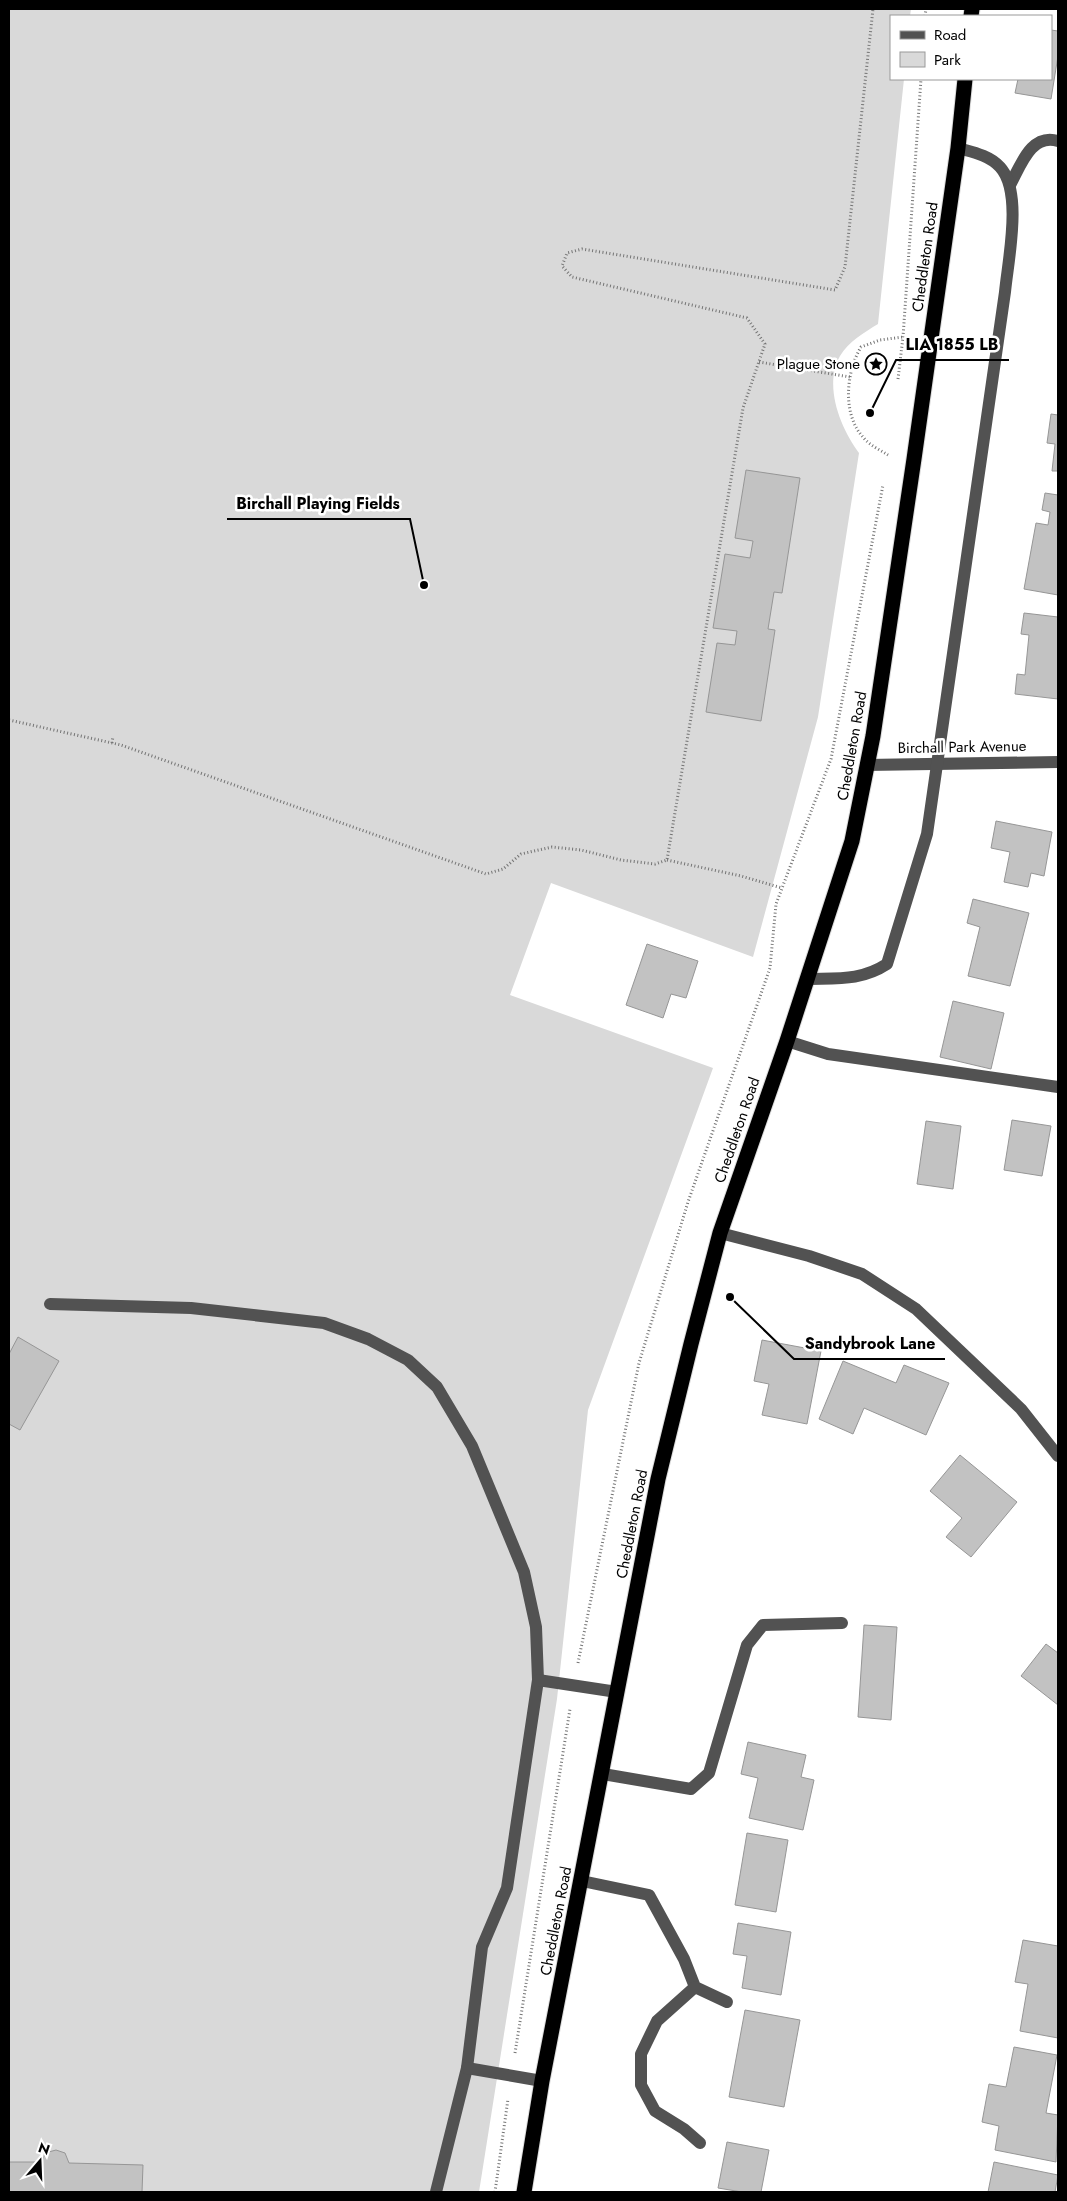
<svg xmlns="http://www.w3.org/2000/svg" width="1067" height="2201" viewBox="0 0 1067 2201" font-family="Jost,sans-serif">
<rect width="100%" height="100%" fill="#fff"/>
<!-- green -->
<path fill="#d9d9d9" d="M9 9H911L910 16H891V79H904L878 324C865 332 848 342 840 356 823 386 841 429 859 453L818 717 753 957 551 883 510 995 713 1068 588 1410 557 1699 479 2192H9Z"/>
<!-- building -->
<g fill="#c2c2c2" stroke="#969696">
<path d="M1051 30 1058 31V56L1051 99 1015 93 1018 79H1051Z"/>
<path d="M1051 414 1058 415V471H1052L1055 444 1047 443Z"/>
<path d="M746 470 800 478 782 593 774 592 768 629 775 630 761 721 706 712 717 643 735 645 737 631 713 628 725 554 750 558 753 541 735 538Z"/>
<path d="M1045 493 1058 495V595L1024 589 1036 523 1048 525 1050 512 1042 510Z"/>
<path d="M1024 613 1058 617V699L1015 694 1017 674 1025 675 1029 635 1021 634Z"/>
<path d="M996 821 1052 832 1044 876 1031 873 1028 887 1004 882 1010 852 991 848Z"/>
<path d="M973 899 1029 913 1010 986 968 976 980 927 967 923Z"/>
<path d="M647 944 698 961 686 998 671 994 663 1018 626 1005Z"/>
<path d="M953 1001 1004 1013 991 1069 940 1057Z"/>
<path d="M1012 1120 1051 1126 1042 1176 1004 1170Z"/>
<path d="M926 1121 961 1126 953 1189 917 1184Z"/>
<path d="M18 1337 59 1361 20 1430 9 1424V1354Z"/>
<path d="M762 1340 821 1351 807 1424 762 1415 769 1384 754 1381Z"/>
<path d="M843 1361 896 1383 904 1365 949 1383 926 1435 864 1408 853 1434 819 1419Z"/>
<path d="M960 1455 1017 1502 971 1557 946 1537 962 1518 930 1491Z"/>
<path d="M864 1625 897 1627 891 1720 858 1717Z"/>
<path d="M1046 1644 1058 1653V1705L1021 1676Z"/>
<path d="M748 1742 806 1755 801 1777 814 1780 803 1830 749 1818 758 1778 741 1774Z"/>
<path d="M747 1833 788 1840 776 1912 735 1905Z"/>
<path d="M738 1923 791 1932 781 1995 742 1988 747 1956 733 1954Z"/>
<path d="M1023 1940 1058 1946V2038L1020 2031 1028 1984 1015 1982Z"/>
<path d="M745 2010 800 2020 784 2107 729 2097Z"/>
<path d="M1014 2047 1057 2055 1046 2113 1058 2115 1056 2162 995 2150 999 2126 982 2122 989 2084 1006 2087Z"/>
<path d="M727 2142 769 2150 761 2192H742L718 2188Z"/>
<path d="M56 2150 65 2153 69 2163 143 2165 142 2192H9V2162H42L45 2153Z"/>
<path d="M994 2162 1058 2175 1055 2192H988Z"/>
</g>
<g fill="none" stroke-linecap="round" stroke-linejoin="round">
<!-- highway casing -->
<g stroke="#dbdbdb" stroke-width="17">
<g id="highway">
<path d="M971 16 972 9"/>
<path d="M524 2192 542 2081 658 1479 691 1344 720 1233 787 1041 852 841 873 736 914 459 958 148 965 79"/>
</g>
</g>
<!-- path -->
<g stroke="#747474" stroke-width="3" stroke-dasharray="1 2.5" stroke-linecap="butt">
<path d="M925 16 926 9"/>
<path d="M759 362 850 377"/>
<path d="M898 379 903 337 921 79"/>
<path d="M888 455C880 450 869 445 863 437 842 414 846 372 861 347L880 340 903 337"/>
<path d="M9 720 121 745 486 874 503 869 521 854 552 847 581 850 621 860 655 864 667 860 743 408 765 344 747 318 572 277 562 266 567 253 582 249 835 290 845 267 873 9"/>
<path d="M112 743 113 736"/>
<path d="M667 860 741 876 782 888"/>
<path d="M578 1663 639 1363 688 1202 770 968 776 904 831 759 883 485"/>
<path d="M515 2053 570 1709"/>
<path d="M495 2192 508 2099"/>
</g>
<!-- minor -->
<g stroke="#525252" stroke-width="12">
<path d="M1010 185C1021 165 1031 133 1058 141"/>
<path d="M866 765 1058 762"/>
<path d="M807 979C837 978 861 981 887 964L927 834 1005 292C1008 260 1023 192 1000 167 989 155 972 152 958 148"/>
<path d="M787 1041 828 1054 1058 1087"/>
<path d="M720 1233 809 1256 862 1274 916 1309 1021 1409 1058 1456"/>
<path d="M50 1304 191 1308 324 1323 368 1339 408 1360 437 1387 472 1446 524 1572 536 1627 538 1680 507 1888 482 1947 467 2068 436 2192"/>
<path d="M538 1680 617 1692"/>
<path d="M603 1774 691 1789 709 1773 747 1645 763 1625 842 1623"/>
<path d="M582 1881 649 1895 684 1959 695 1987 727 2002"/>
<path d="M695 1987 657 2021 641 2054V2085L655 2111 684 2129 700 2143"/>
<path d="M467 2068 542 2081"/>
</g>
<!-- highway -->
<use href="#highway" stroke="#000" stroke-width="15"/>
</g>
<!-- icons -->
<defs>
<g id="sight-ring" transform="scale(1.125)"><circle r="9.5" fill="#fff" stroke="#000" stroke-width="1.5"/><path d="M0-6L1.8-2.2L6-1.7L2.9 1.2L3.7 5.4L0 3.3L-3.7 5.4L-2.9 1.2L-6-1.7L-1.8-2.2Z" fill="#000"/></g>
</defs>
<g fill-rule="evenodd">
<use href="#sight-ring" x="876" y="364"/>
</g>
<g text-anchor="middle" dominant-baseline="central" stroke-width="5" stroke-linejoin="round" paint-order="stroke">
<!-- street labels -->
<g font-size="15" fill="#000" stroke="#fff">
<text transform="translate(925 257) rotate(-82)">Cheddleton Road</text>
<text transform="translate(852 746) rotate(-80)">Cheddleton Road</text>
<text transform="translate(962 747) rotate(-1)">Birchall Park Avenue</text>
<text transform="translate(737 1130) rotate(-71)">Cheddleton Road</text>
<text transform="translate(632 1524) rotate(-79)">Cheddleton Road</text>
<text transform="translate(556 1921) rotate(-79)">Cheddleton Road</text>
</g>
<!-- poi labels -->
<g font-size="15" fill="#000" stroke="#fff" text-anchor="end">
<text x="860" y="364">Plague Stone</text>
</g>
</g>
<!-- callouts -->
<path fill="none" stroke="#000" stroke-width="2" d="M870 413L896 360H1009M424 585L410 519H227M730 1297L794 1359H945"/>
<g fill="#000" stroke="#fff" stroke-width="2">
<circle cx="870" cy="413" r="5"/>
<circle cx="424" cy="585" r="5"/>
<circle cx="730" cy="1297" r="5"/>
</g>
<g font-size="16" text-anchor="middle" font-weight="bold" fill="#000" stroke="#fff" stroke-width="5" stroke-linejoin="round" paint-order="stroke">
<text x="952" y="350">LIA 1855 LB</text>
<text x="318" y="509">Birchall Playing Fields</text>
<text x="870" y="1349">Sandybrook Lane</text>
</g>
<!-- border -->
<rect width="1067" height="2201" fill="none" stroke="#000000" stroke-width="20"/>
<!-- legend -->
<rect x="890" y="15" width="162" height="65" fill="#ffffff" stroke="#999999"/>
<rect x="900" y="31" width="25" height="8" fill="#525252" stroke="#999999"/>
<text x="934" y="40" font-size="15" fill="#000000">Road</text>
<rect x="900" y="52" width="25" height="15" fill="#d9d9d9" stroke="#999999"/>
<text x="934" y="65" font-size="15" fill="#000000">Park</text>
<!-- north arrow -->
<g transform="translate(40 2161) rotate(19)" stroke="#ffffff" stroke-width="4" paint-order="stroke">
<path d="M0-4L9 19L0 12L-9 19Z" fill="#000000"/>
<text y="-8" font-size="14" font-weight="bold" text-anchor="middle" fill="#000000">N</text>
</g>
</svg>
